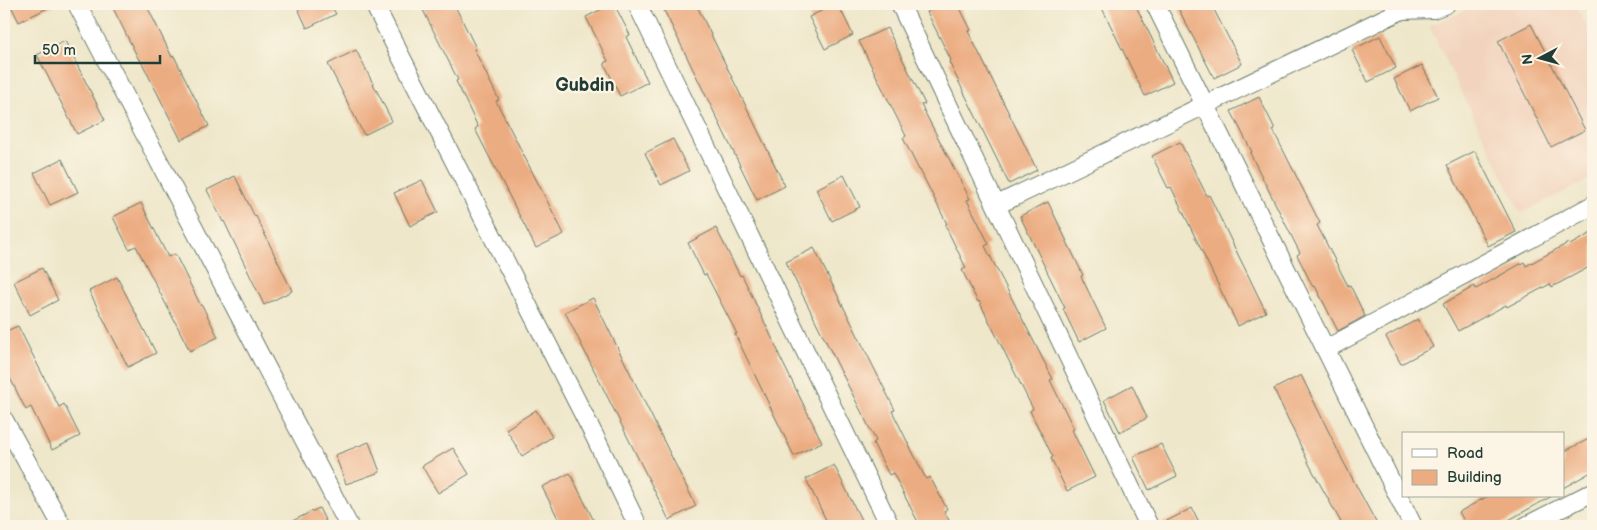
<svg xmlns="http://www.w3.org/2000/svg" width="1597" height="530" viewBox="0 0 1597 530" font-family="'Balsamiq Sans',sans-serif">
<rect width="100%" height="100%" fill="#fcf5e5"/>
<filter id="ink" filterUnits="userSpaceOnUse"><feTurbulence type="fractalNoise" baseFrequency=".02" numOctaves="2"/><feDisplacementMap in="SourceGraphic" scale="10" xChannelSelector="R" yChannelSelector="G"/><feConvolveMatrix kernelMatrix="1 2 1 2 8 2 1 2 1" color-interpolation-filters="sRGB"/></filter>
<filter id="wash" filterUnits="userSpaceOnUse"><feTurbulence type="fractalNoise" baseFrequency=".0096" numOctaves="4" result="noise"/><feDisplacementMap in="SourceGraphic" scale="20" xChannelSelector="R" yChannelSelector="G"/><feGaussianBlur stdDeviation="1.12" result="paint"/><feColorMatrix in="noise" values="0 0 0 0 0 0 0 0 0 0 0 0 0 0 0 0 0 1.4 0 .05"/><feComposite in="paint" operator="in"/></filter>
<g filter="url(#wash)">
<rect width="100%" height="100%" fill="#eee7ca"/>
<!-- built -->
<path fill="#f2d4be" d="M1479 4H1575L1593 40V178L1521 213 1429 26Z"/>
<g id="blocks">
<!-- building -->
<g fill="#ecac81">
<path d="M10 4H56L19 22Z"/>
<path d="M111 4H146L172 57 174 56 209 126 181 140 140 59 139 60Z"/>
<path d="M296 4H330L336 14 307 28Z"/>
<path d="M420 4H454L476 48 474 49 499 100 496 101 564 234 536 248 475 129 478 127 456 81 458 80Z"/>
<path d="M612 4H614L630 35 626 37 648 82 620 96 604 63 608 61 586 17Z"/>
<path d="M661 4H696L785 186 757 200Z"/>
<path d="M835 4H838L853 35 825 49 809 17Z"/>
<path d="M942 4H958L971 30 968 31 1037 170 1009 184 949 62 951 60 927 12Z"/>
<path d="M1100 4H1135L1173 82 1145 96Z"/>
<path d="M1176 4H1211L1242 64 1214 78Z"/>
<path d="M1531 24 1585 130 1551 147 1498 41Z"/>
<path d="M887 28 925 104 921 105 970 199 967 200 989 244 985 246 1053 379 1050 380 1074 429 1072 430 1095 477 1067 491 1051 458 1053 457 1030 411 1033 409 979 301 978 302 962 270 966 268 945 225 947 224 920 170H919L903 138 906 136 859 41Z"/>
<path d="M1380 36 1396 68 1368 82 1352 50Z"/>
<path d="M65 41 105 120 77 134 37 55Z"/>
<path d="M356 50 392 121 364 135 328 64Z"/>
<path d="M1422 65 1438 97 1410 111 1394 79Z"/>
<path d="M1259 97 1275 129 1273 130 1320 223 1317 225 1348 286 1350 285 1365 316 1338 331 1315 286 1313 287 1297 255 1300 253 1250 153 1252 152 1231 111Z"/>
<path d="M673 139 689 171 661 185 645 153Z"/>
<path d="M1180 142 1207 196 1209 195 1266 312 1238 326 1171 187 1168 188 1152 156Z"/>
<path d="M1475 151 1516 232 1488 246 1447 165Z"/>
<path d="M62 159 78 192 50 205 34 173Z"/>
<path d="M844 175 860 207 832 221 816 189Z"/>
<path d="M235 176 255 217 256 216 292 291 264 305 224 221 223 222 207 190Z"/>
<path d="M422 180 438 212 410 226 394 193Z"/>
<path d="M1048 202 1083 275 1081 276 1106 328 1079 342 1063 309 1065 308 1020 216Z"/>
<path d="M141 203 168 257 175 254 201 306 202 305 218 337 190 351 136 246 129 249 113 217Z"/>
<path d="M716 228 740 276 742 275 779 353H778L822 442 794 456 735 334H737L706 274 704 275 688 243Z"/>
<path d="M1593 232V265L1552 287 1550 284 1507 307 1506 305 1458 331 1443 304 1475 286 1476 289 1524 262 1526 266 1568 243 1570 245Z"/>
<path d="M814 248 895 410 892 411 926 479 930 477 947 509 944 511 952 526H920L893 473 889 475 873 443 876 441 786 262Z"/>
<path d="M42 268 58 300 30 315 14 282Z"/>
<path d="M117 277 156 353 128 367 89 291Z"/>
<path d="M593 298 696 506 669 520 565 312Z"/>
<path d="M1418 319 1433 347 1401 364 1386 337Z"/>
<path d="M18 326 59 407 64 404 80 436 52 450 31 407 26 410 4 366V332Z"/>
<path d="M1301 375 1343 461 1378 526H1343L1310 466 1274 389Z"/>
<path d="M1132 385 1147 418 1120 432 1104 400Z"/>
<path d="M536 410 552 437 522 456 506 429Z"/>
<path d="M1593 437V471L1563 488V452Z"/>
<path d="M369 442 380 472 346 484 335 455Z"/>
<path d="M1161 444 1177 476 1149 490 1133 457Z"/>
<path d="M453 448 469 474 438 493 422 466Z"/>
<path d="M834 465 864 526H829L806 479Z"/>
<path d="M570 473 592 517 597 526H562L542 487Z"/>
<path d="M1488 496H1552L1498 526H1467L1459 512Z"/>
<path d="M319 508 328 526H282Z"/>
<path d="M1192 508 1201 526H1160L1159 525Z"/>
</g>
</g>
</g>
<g filter="url(#ink)">
<use href="#blocks" fill-opacity="0" stroke="#677868" stroke-width="1"/>
<g fill="none" stroke-linecap="round" stroke-linejoin="round">
<!-- minor casing -->
<g stroke="#677868" stroke-width="20">
<g id="minor">
<path d="M77 4 349 526"/>
<path d="M374 4 595 437 638 526"/>
<path d="M637 4 890 526"/>
<path d="M900 4 1149 526"/>
<path d="M1155 4 1413 526"/>
<path d="M997 205 1402 10 1433 9 1446 4"/>
<path d="M1326 349 1593 205"/>
<path d="M4 420 62 526"/>
<path d="M1526 526 1593 492"/>
</g>
</g>
<!-- minor -->
<use href="#minor" stroke="#fff" stroke-width="18"/>
</g>
</g>
<g text-anchor="middle" dominant-baseline="central" stroke-width="4.5" stroke-linejoin="round" paint-order="stroke">
<!-- quarter labels -->
<g font-size="18" font-weight="bold" fill="#1f3d34" stroke="#fcf5e5">
<text x="585" y="85">Gubdin</text>
</g>
</g>
<!-- margin -->
<rect width="1597" height="530" fill="none" stroke="#fcf5e5" stroke-width="20"/>
<!-- legend -->
<rect x="1402" y="432" width="162" height="65" fill="#fcf5e5" stroke="#a4ab9e"/>
<rect x="1412" y="449" width="25" height="8" fill="#ffffff" stroke="#a4ab9e"/>
<text x="1447" y="458" font-size="15" fill="#1f3d34">Road</text>
<rect x="1412" y="470" width="25" height="15" fill="#ecac81" stroke="#a4ab9e"/>
<text x="1447" y="482" font-size="15" fill="#1f3d34">Building</text>
<!-- north arrow -->
<g transform="translate(1540 58) rotate(264)" stroke="#fcf5e5" stroke-width="4" paint-order="stroke">
<path d="M0-4L9 19L0 12L-9 19Z" fill="#1f3d34"/>
<text y="-8" font-size="14" font-weight="bold" text-anchor="middle" fill="#1f3d34">N</text>
</g>
<!-- scale -->
<path d="M35 55v8h125v-8" fill="none" stroke="#1f3d34" stroke-width="2.5"/>
<text x="42" y="55" font-size="15" fill="#1f3d34" stroke="#fcf5e5" stroke-width="4" paint-order="stroke">50 m</text>
</svg>
